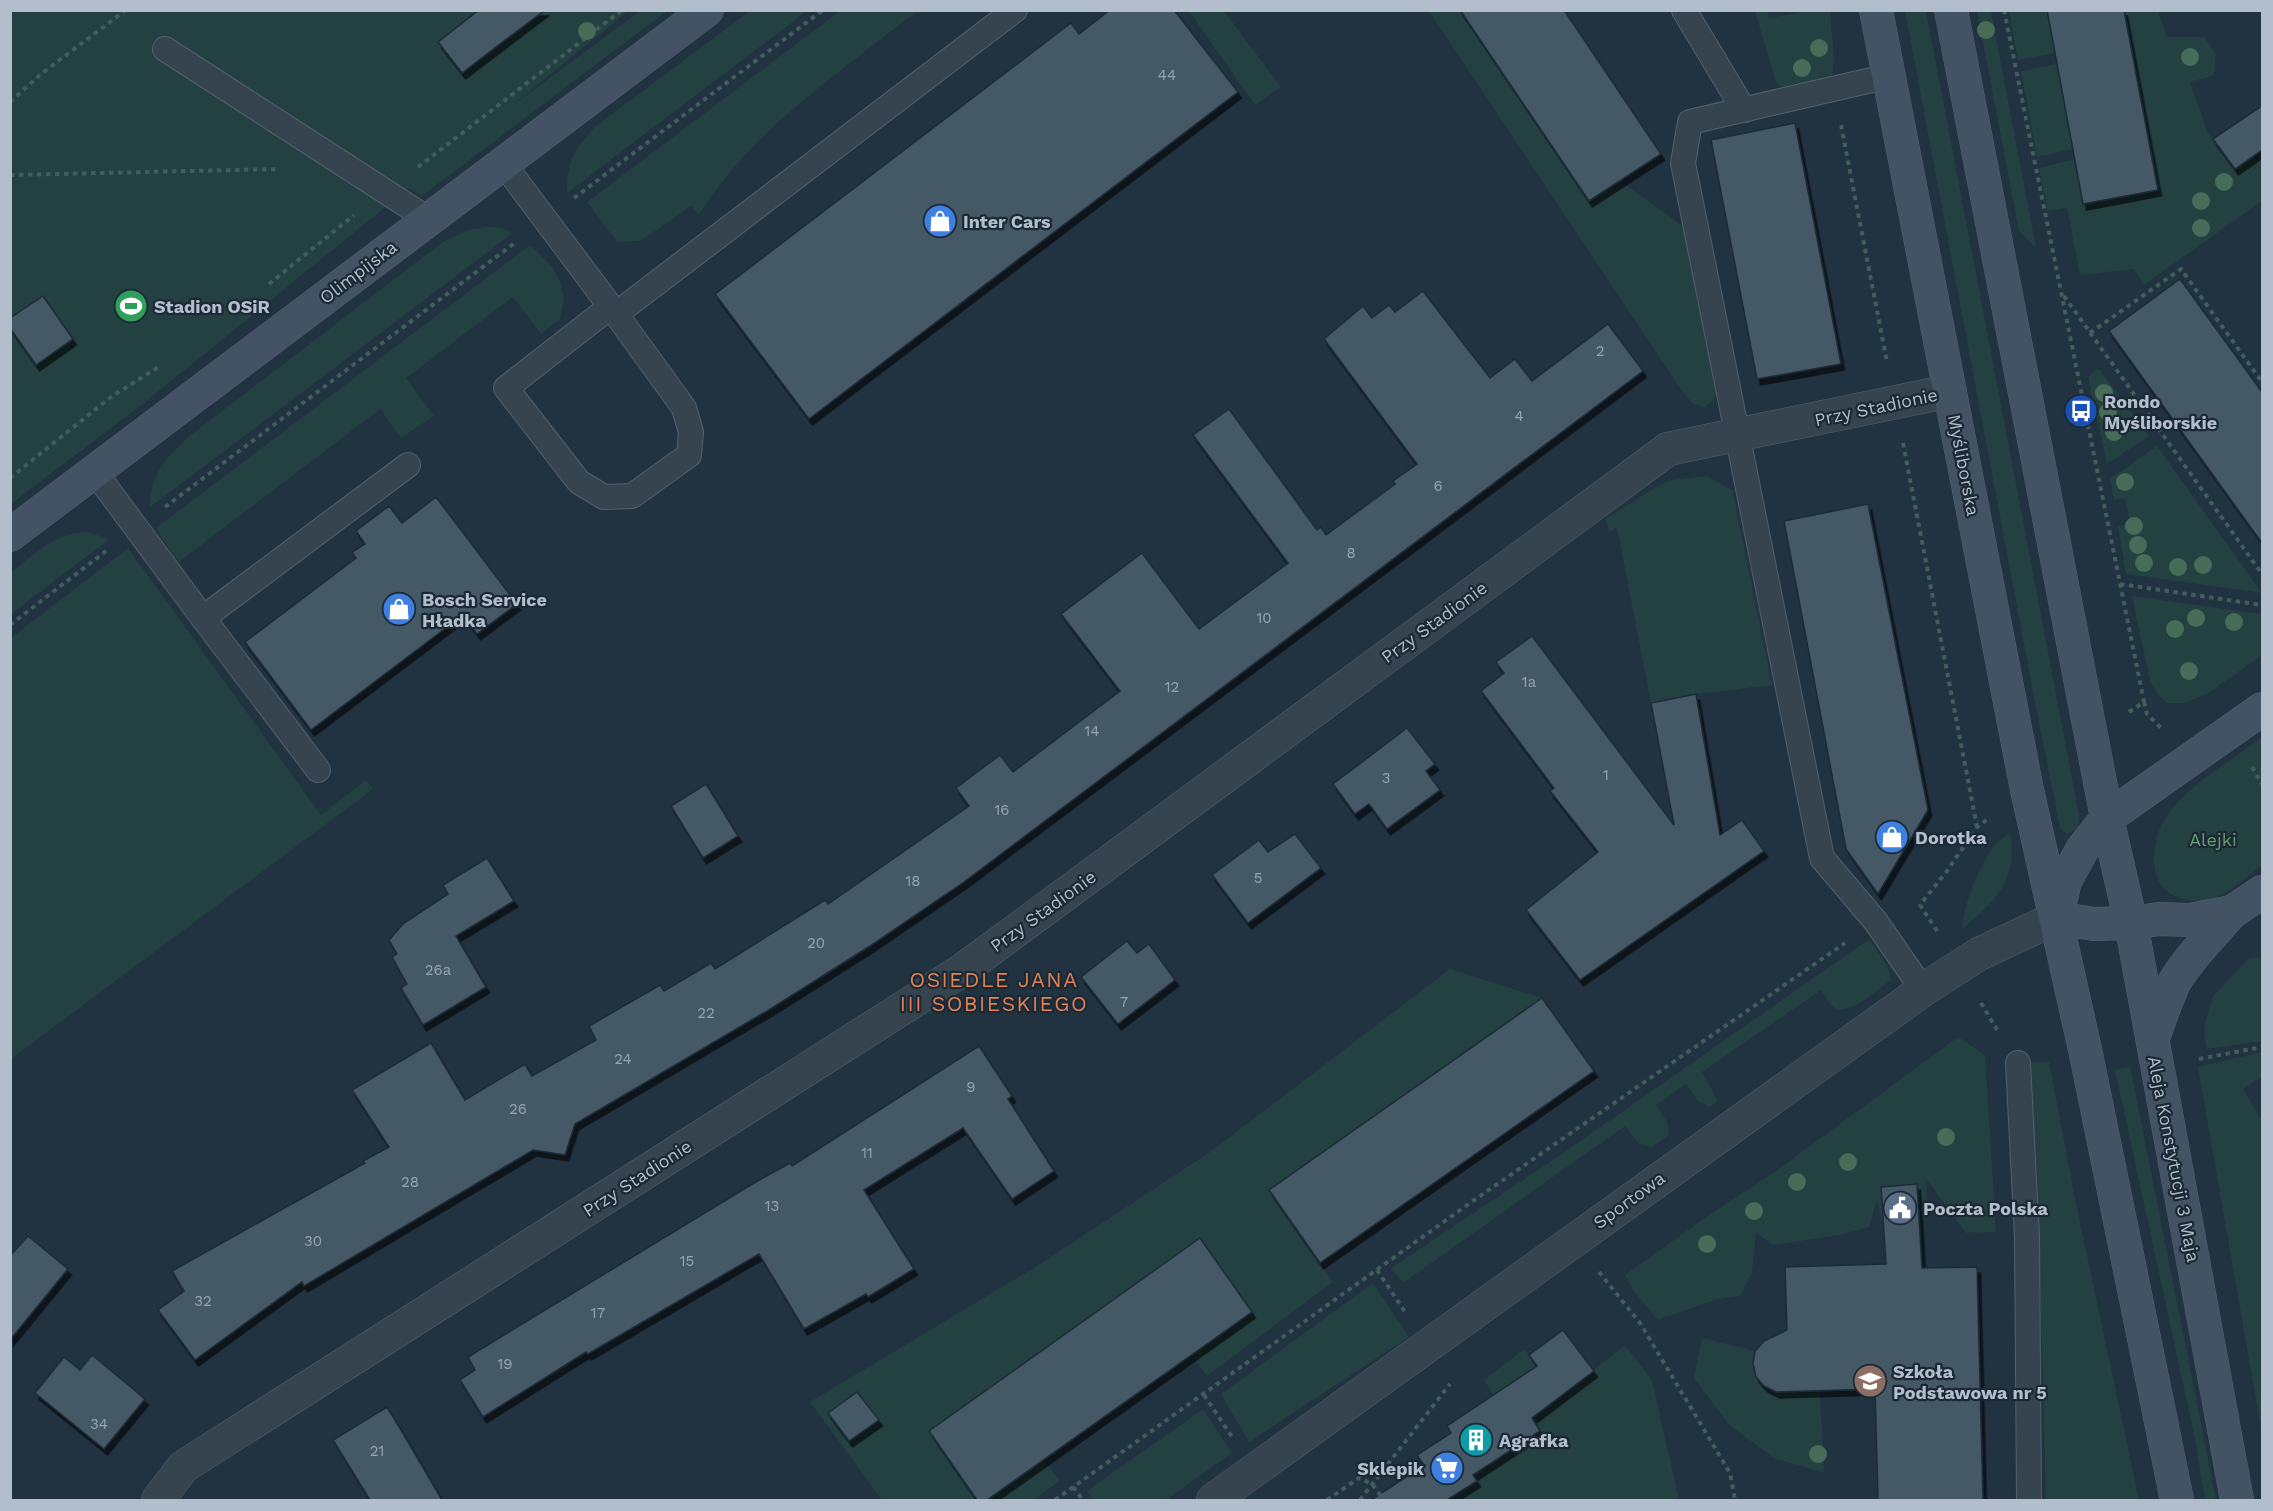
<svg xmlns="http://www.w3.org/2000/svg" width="2273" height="1511" viewBox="0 0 2273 1511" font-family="'Work Sans',sans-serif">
<defs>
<filter id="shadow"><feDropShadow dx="3.5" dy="6" stdDeviation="0" flood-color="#0009"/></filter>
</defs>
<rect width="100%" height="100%" fill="#213240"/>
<!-- green -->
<g fill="#234141">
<path d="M10 11H628L509 108 640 11H667L422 196 409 188 144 403 11 504Z"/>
<path d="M750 11H807L567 193C567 160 574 150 596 126Z"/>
<path d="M840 11H917C841 72 751 130 699 215L691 206 641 241 617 242 587 202Z"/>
<path d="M1189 11H1224L1281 87 1255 105Z"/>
<path d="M1429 11H1460L1589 201 1620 181 1683 226 1716 394 1713 401 1705 407 1693 404 1682 391Z"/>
<path d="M1755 11H1767L1769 18 1810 11H1830L1834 59 1832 77 1811 87H1781L1776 82Z"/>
<path d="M1905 11H1926L2076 799 2079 817 2078 828 2067 834 2060 828 2034 697Z"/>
<path d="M1977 11H1991L2036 248 2019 231Z"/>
<path d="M2009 11H2047L2055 53 2018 60Z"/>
<path d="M2124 11H2158L2167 37H2204L2216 54 2214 75 2190 82 2208 133 2235 169 2254 156 2258 161 2262 158V201L2144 285 2134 269 2080 275 2067 208 2048 211 2039 168 2075 159 2084 204 2158 190Z"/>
<path d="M2057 64 2073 149 2037 157 2021 71Z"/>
<path d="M486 227 501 228 513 233 149 508C152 471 165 458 192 434L444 241 469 230Z"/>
<path d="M530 245 552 267 561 284 564 300 560 319 541 334 513 297 406 378 434 416 401 438 380 409 179 562 162 539 156 528Z"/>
<path d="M2097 369 2100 370 2149 436 2107 464 2089 380V375Z"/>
<path d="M2157 446 2262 593 2126 574 2118 526 2130 524 2125 498 2114 500 2110 479Z"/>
<path d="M1707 476 1733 491 1772 685 1696 694 1651 703 1617 527 1609 532 1606 519 1654 488 1671 480Z"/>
<path d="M87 532 110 539 11 614V572C35 554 55 533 87 532Z"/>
<path d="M128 548 321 815 366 780 373 789 11 1059V638Z"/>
<path d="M2132 596 2262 614V655L2207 694 2184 703H2166L2157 693 2150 681Z"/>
<path d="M2262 737V865C2248 875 2233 890 2217 897 2200 905 2169 901 2159 882 2151 865 2153 841 2162 824 2184 786 2228 763 2262 737Z"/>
<path d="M2010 833C2019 879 1995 902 1962 929 1962 906 1981 863 1995 844 1999 840 2005 836 2010 833Z"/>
<path d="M1869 939 1888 967 1891 980C1878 989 1847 1019 1832 1006 1828 1002 1824 994 1821 990L1702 1072 1718 1101 1710 1107 1698 1101 1686 1084 1656 1105 1667 1122 1669 1135 1652 1148 1638 1143 1625 1126 1403 1283 1391 1268 1556 1158Z"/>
<path d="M2259 957 2262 962V1041L2207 1049 2205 1041V1023L2213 996 2249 958Z"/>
<path d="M1450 969 1542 998 1269 1190 1333 1282 1207 1376 1192 1355 1252 1312 1200 1238 929 1431 977 1500H882L810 1402 1034 1268 1210 1152Z"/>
<path d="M1958 1037 1985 1055 1996 1232 1966 1233 1926 1179 1927 1208 1920 1229 1884 1231 1877 1199 1869 1227 1839 1235 1773 1245 1756 1233 1752 1272 1740 1296 1714 1300 1658 1320 1633 1290 1625 1275 1719 1208 1769 1176Z"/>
<path d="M2262 1052V1077L2243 1089 2262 1121V1434L2198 1067Z"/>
<path d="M2049 1062 2076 1203 2139 1500H2046L2037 1168 2029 1079 2018 1063Z"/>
<path d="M2130 1066 2209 1464 2216 1500H2205L2195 1439 2115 1070Z"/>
<path d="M1373 1283 1409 1337 1249 1442 1221 1394Z"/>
<path d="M1702 1338 1755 1351 1756 1377 1776 1392 1820 1391 1824 1473 1774 1458 1729 1425 1694 1378Z"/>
<path d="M1625 1345 1652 1380 1679 1500H1447L1477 1481 1476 1472 1540 1431 1496 1399 1484 1380 1524 1349 1553 1385 1574 1386Z"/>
<path d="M1203 1409 1232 1453 1166 1500H1094L1087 1491Z"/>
<path d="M1044 1460 1060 1481 1033 1500H987Z"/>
</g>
<!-- building -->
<g fill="#455866" stroke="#1d2b37" stroke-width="1.5" filter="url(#shadow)">
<path d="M479 10H545L462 73 438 42Z"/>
<path d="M1110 10H1174L1238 92 809 419 715 294 1071 23 1079 34Z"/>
<path d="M1460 10H1564L1661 154 1589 201Z"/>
<path d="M2047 10H2124L2158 190 2083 204Z"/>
<path d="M2262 106V150L2235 169 2213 139Z"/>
<path d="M1795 123 1841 364 1757 379 1711 140Z"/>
<path d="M2180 279 2262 392V543L2109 331Z"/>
<path d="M1423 291 1490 378 1515 359 1532 381 1608 324 1643 371 964 882 870 946 772 1008 575 1124 565 1155 533 1150 304 1286 302 1282 195 1360 158 1310 184 1291 172 1271 365 1163 363 1161 389 1147 352 1090 431 1043 465 1100 525 1064 532 1076 596 1040 589 1026 660 985 664 991 711 963 715 969 825 900 828 904 969 806 956 788 1000 755 1013 772 1120 691 1061 614 1142 553 1199 629 1288 563 1193 435 1229 409 1317 530 1321 527 1326 535 1395 484 1393 481 1417 464 1324 339 1363 306 1372 318 1389 305 1395 312Z"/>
<path d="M43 296 73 339 36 365 10 328V318Z"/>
<path d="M436 497 517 604 477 634 463 615 311 730 245 642 356 558 352 552 365 544 356 531 389 506 402 523Z"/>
<path d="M1868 504 1928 810 1878 894 1846 849 1784 521Z"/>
<path d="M1532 636 1674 825 1651 703 1696 694 1720 835 1742 820 1764 851 1580 980 1526 910 1598 852 1550 791 1554 788 1481 691 1504 673 1496 662Z"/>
<path d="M1407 728 1435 764 1426 771 1440 790 1387 829 1369 804 1355 814 1333 784Z"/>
<path d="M706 784 738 836 703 858 671 806Z"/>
<path d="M1295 834 1321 868 1248 923 1212 875 1259 840 1268 852Z"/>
<path d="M487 858 514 901 456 936 486 987 423 1025 401 988 407 984 392 957 397 954 389 940 403 924 448 894 443 885Z"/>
<path d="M1127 941 1137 953 1149 944 1175 980 1118 1024 1081 977Z"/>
<path d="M1542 998 1594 1071 1320 1263 1269 1190Z"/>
<path d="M979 1046 1012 1096 1008 1099 1054 1171 1012 1199 963 1128 864 1190 914 1269 868 1297 866 1294 804 1329 759 1254 588 1354 586 1352 483 1417 460 1380 475 1370 468 1357 754 1183 790 1163 792 1166Z"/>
<path d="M1917 1184 1922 1268 1977 1267 1983 1500H1878L1875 1389 1776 1392 1764 1386 1756 1377 1753 1364 1755 1351 1764 1341 1787 1330 1785 1267 1886 1264 1881 1187Z"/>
<path d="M28 1236 68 1269 10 1340V1256Z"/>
<path d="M1200 1238 1252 1312 987 1500H977L929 1431Z"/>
<path d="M1563 1330 1594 1371 1532 1418 1540 1431 1473 1475 1477 1481 1447 1500H1371L1424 1465 1417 1455 1451 1433 1447 1426 1537 1366 1529 1355Z"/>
<path d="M92 1355 145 1399 104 1449 35 1393 64 1357 80 1370Z"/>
<path d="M857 1392 879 1420 849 1441 828 1413Z"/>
<path d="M387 1407 404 1435 442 1500H370L333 1440Z"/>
</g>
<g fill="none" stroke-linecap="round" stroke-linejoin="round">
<!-- lane casing -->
<g stroke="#54616e" stroke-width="26">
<g id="lane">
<path d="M1684 10 1744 110"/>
<path d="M165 49 428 219"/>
<path d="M1889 76 1690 122 1683 163 1822 858 1876 922 1923 990"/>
<path d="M503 163 616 314 1015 10"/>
<path d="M610 307 506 388 579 482 604 497 632 496 689 455 691 432 684 408 616 314"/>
<path d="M94 471 203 618 408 465"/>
<path d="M203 618 318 770"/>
<path d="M2018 1063 2027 1237 2029 1500"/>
</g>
</g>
<!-- street casing -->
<g stroke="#54616e" stroke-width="34">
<g id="street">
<path d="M158 1500 183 1467 964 969 1668 449 1950 391"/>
<path d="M1213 1500 1923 990 1979 954 2056 918"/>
</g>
</g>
<!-- secondary casing -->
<g stroke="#54616e" stroke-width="34">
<g id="secondary">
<path d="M1876 10 2027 790 2086 1054 2177 1500"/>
<path d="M1951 10 2107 818 2131 923 2237 1500"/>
<path d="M10 535 707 10"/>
<path d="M2057 916 2065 881 2083 848 2107 818 2262 709"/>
<path d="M2056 918 2094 924 2131 923 2159 919 2190 920 2232 912 2262 892"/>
<path d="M2153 1038C2160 1019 2166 1000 2175 981 2190 956 2213 934 2232 912"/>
</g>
</g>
<!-- path -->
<g stroke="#415d5c" stroke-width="4" stroke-dasharray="4.5 4.5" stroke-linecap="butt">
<path d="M2004 10 2144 702"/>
<path d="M10 102 41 74 126 10"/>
<path d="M1841 125 1887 362"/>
<path d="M418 167 622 10"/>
<path d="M10 175 280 169"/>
<path d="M574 198 823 10"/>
<path d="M269 284 354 215"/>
<path d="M2064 296 2262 574"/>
<path d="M2090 333 2181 269 2262 382"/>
<path d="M1903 443 1977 827"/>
<path d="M10 478 111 397 160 366"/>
<path d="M165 507 516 242"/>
<path d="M2120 584 2262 605"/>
<path d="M10 625 106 551"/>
<path d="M2129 712 2144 702 2147 714 2162 729"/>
<path d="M2252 767 2262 784"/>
<path d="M1937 931 1920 905 1947 871 1977 827 1989 818"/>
<path d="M1981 1003 1999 1033"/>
<path d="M2199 1059 2262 1047"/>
<path d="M1377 1270 1405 1312"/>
<path d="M1599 1272 1640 1323 1730 1473 1735 1500"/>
<path d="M1204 1395 1232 1437"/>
<path d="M1073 1487 1083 1500"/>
<path d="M1055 1500 1470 1203 1845 943"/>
<path d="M1327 1500 1359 1478 1372 1484 1384 1500"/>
<path d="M1360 1500 1450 1384"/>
</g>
<!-- lane -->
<use href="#lane" stroke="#364450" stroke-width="24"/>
<!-- street -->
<use href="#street" stroke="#364450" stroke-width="33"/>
<!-- secondary -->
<use href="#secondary" stroke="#435363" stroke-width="33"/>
</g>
<!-- trees -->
<g fill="#476d58">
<circle cx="1986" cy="30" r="9"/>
<circle cx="587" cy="31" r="9"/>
<circle cx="1819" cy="48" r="9"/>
<circle cx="2190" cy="57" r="9"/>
<circle cx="1802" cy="68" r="9"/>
<circle cx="2224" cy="182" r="9"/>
<circle cx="2201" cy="201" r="9"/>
<circle cx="2201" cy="228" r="9"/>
<circle cx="2104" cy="393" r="9"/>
<circle cx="2108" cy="412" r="9"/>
<circle cx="2114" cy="432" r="9"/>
<circle cx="2125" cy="482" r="9"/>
<circle cx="2134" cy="526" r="9"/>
<circle cx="2138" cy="545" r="9"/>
<circle cx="2144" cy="563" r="9"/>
<circle cx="2203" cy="565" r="9"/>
<circle cx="2178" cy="567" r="9"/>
<circle cx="2196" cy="618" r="9"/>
<circle cx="2234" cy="622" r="9"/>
<circle cx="2175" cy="629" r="9"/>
<circle cx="2189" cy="671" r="9"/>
<circle cx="1946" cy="1137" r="9"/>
<circle cx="1848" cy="1162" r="9"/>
<circle cx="1797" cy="1182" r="9"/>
<circle cx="1754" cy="1211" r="9"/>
<circle cx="1707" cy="1244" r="9"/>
<circle cx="1818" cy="1454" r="9"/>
</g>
<!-- icons -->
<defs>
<g id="shop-disc" transform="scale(1.725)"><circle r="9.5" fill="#3f7fe0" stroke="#1b2935"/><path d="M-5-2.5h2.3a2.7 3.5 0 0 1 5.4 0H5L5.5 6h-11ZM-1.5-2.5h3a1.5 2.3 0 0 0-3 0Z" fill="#fff"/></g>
<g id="stadium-disc" transform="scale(1.725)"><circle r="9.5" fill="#2e9e5b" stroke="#1b2935"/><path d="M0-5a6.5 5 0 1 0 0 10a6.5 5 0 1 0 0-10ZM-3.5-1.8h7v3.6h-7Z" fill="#fff"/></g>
<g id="bus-disc" transform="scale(1.725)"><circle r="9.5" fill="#1a4fb4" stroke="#1b2935"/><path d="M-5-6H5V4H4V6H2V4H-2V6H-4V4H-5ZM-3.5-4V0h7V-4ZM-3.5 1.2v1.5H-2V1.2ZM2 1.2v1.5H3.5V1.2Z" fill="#fff"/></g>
<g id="civic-disc" transform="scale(1.725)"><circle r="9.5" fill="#5c6f8a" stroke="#1b2935"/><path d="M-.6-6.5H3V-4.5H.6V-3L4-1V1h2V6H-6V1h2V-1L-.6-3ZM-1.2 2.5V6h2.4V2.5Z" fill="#fff"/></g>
<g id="school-disc" transform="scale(1.725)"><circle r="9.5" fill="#8d6e63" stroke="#1b2935"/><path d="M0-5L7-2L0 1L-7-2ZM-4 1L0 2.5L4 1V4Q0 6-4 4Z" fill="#fff"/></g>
<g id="building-disc" transform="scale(1.725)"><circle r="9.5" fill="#0f9aa8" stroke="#1b2935"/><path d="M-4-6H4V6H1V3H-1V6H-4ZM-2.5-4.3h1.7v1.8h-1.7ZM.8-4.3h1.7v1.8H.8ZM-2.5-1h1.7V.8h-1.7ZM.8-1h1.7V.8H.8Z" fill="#fff"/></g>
<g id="supermarket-disc" transform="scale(1.725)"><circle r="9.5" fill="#3f7fe0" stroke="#1b2935"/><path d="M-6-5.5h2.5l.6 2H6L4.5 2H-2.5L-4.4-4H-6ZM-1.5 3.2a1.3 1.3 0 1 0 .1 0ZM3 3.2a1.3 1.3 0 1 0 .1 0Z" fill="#fff"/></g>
</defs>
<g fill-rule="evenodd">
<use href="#shop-disc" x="940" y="221"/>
<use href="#stadium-disc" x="131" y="306"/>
<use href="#bus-disc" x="2081" y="411"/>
<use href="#shop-disc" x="399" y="609"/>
<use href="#shop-disc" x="1892" y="837"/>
<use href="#civic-disc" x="1900" y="1208"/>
<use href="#school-disc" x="1870" y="1381"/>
<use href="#building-disc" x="1476" y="1440"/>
<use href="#supermarket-disc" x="1447" y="1468"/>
</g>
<g text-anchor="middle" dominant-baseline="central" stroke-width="4.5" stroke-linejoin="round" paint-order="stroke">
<!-- number labels -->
<g font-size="15" fill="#97a4b2">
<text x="1167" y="75">44</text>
<text x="1600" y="351">2</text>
<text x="1519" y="416">4</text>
<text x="1438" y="486">6</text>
<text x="1351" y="553">8</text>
<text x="1264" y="618">10</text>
<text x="1529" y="682">1a</text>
<text x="1172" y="687">12</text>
<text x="1092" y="731">14</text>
<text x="1606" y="775">1</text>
<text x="1386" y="778">3</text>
<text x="1002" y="810">16</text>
<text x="1258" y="878">5</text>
<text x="913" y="881">18</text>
<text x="816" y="943">20</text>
<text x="438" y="970">26a</text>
<text x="1124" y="1002">7</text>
<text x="706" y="1013">22</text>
<text x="623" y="1059">24</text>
<text x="971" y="1087">9</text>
<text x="518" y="1109">26</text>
<text x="867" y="1153">11</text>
<text x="410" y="1182">28</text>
<text x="772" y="1206">13</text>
<text x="313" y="1241">30</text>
<text x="687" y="1261">15</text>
<text x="203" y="1301">32</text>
<text x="598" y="1313">17</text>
<text x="505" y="1364">19</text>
<text x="99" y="1424">34</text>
<text x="377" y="1451">21</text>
</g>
<!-- poi labels -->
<g font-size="18" font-weight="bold" fill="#b2becb" stroke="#1b2935" text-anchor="start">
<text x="963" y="221">Inter Cars</text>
<text x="154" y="306">Stadion OSiR</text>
<text x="2104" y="401">Rondo<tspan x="2104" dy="21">Myśliborskie</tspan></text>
<text x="422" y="599">Bosch Service<tspan x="422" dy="21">Hładka</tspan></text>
<text x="1915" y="837">Dorotka</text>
<text x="1923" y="1208">Poczta Polska</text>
<text x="1893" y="1371">Szkoła<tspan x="1893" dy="21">Podstawowa nr 5</tspan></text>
<text x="1499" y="1440">Agrafka</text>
<text x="1424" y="1468" text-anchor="end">Sklepik</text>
</g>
<!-- street labels -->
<g font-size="18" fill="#b2becb" stroke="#1b2935">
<text transform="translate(358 272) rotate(-37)">Olimpijska</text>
<text transform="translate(1876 407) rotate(-12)">Przy Stadionie</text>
<text transform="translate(1964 465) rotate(79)">Myśliborska</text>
<text transform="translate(1434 622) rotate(-36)">Przy Stadionie</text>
<text transform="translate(1043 911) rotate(-36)">Przy Stadionie</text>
<text transform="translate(2174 1159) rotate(79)">Aleja Konstytucji 3 Maja</text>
<text transform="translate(637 1178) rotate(-33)">Przy Stadionie</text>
<text transform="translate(1629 1200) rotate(-36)">Sportowa</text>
</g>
<!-- park labels -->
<g font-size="18" fill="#669e6c" stroke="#1b2935">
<text x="2213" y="839">Alejki</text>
</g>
<!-- quarter labels -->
<g font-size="21" letter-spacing="1.5" fill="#e08157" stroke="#1b2935">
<text x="994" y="979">OSIEDLE JANA<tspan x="994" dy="24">III SOBIESKIEGO</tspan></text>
</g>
</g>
<!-- border -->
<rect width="2273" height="1511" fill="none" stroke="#b2becb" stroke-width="24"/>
</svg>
